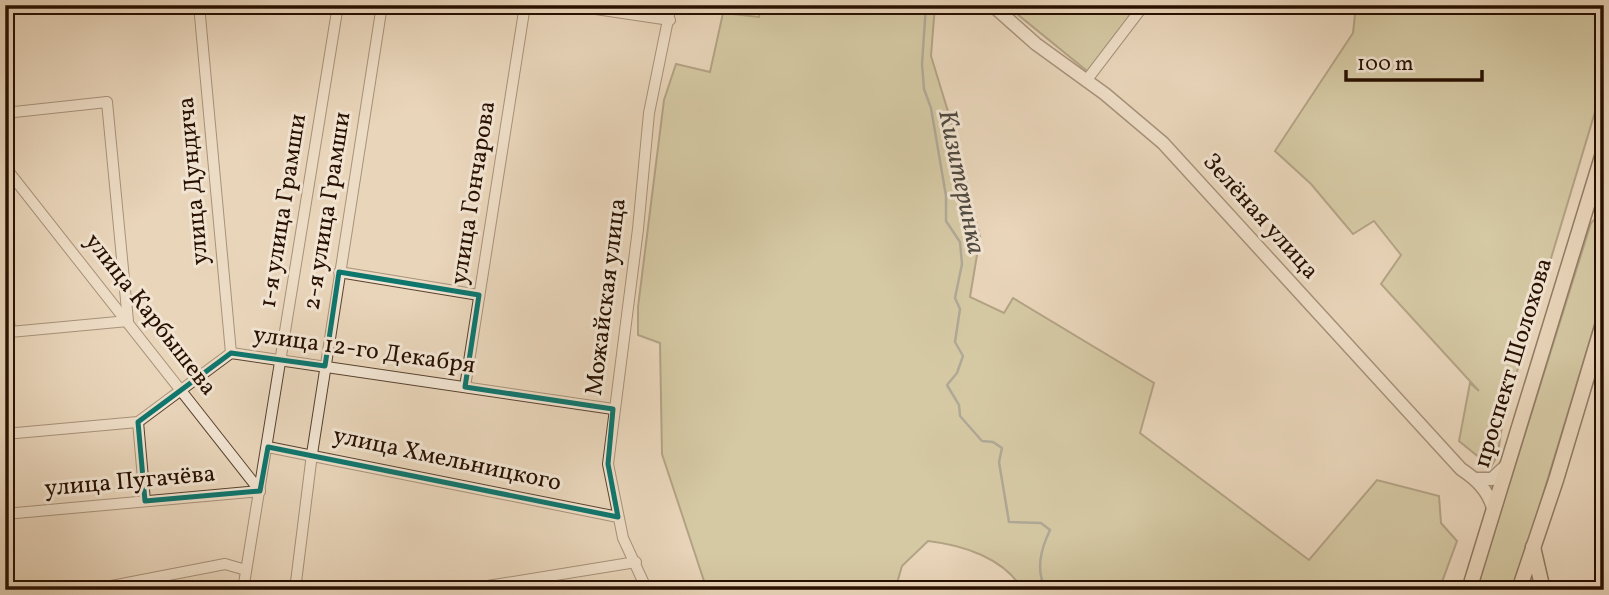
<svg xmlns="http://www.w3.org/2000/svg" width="1609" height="595" viewBox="0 0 1609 595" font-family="Vollkorn,serif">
<rect width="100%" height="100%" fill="#e9d5ba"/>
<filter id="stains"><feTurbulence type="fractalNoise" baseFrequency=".00286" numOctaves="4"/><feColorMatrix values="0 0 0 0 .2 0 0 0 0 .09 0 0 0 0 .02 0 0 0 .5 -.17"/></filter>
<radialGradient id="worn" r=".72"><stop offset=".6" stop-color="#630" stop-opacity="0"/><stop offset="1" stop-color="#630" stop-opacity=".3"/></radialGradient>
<!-- green -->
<g fill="#bdbb8b" stroke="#726646" stroke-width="2">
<path d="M761 5H935L931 56 954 131 980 237 970 297 1004 313 1013 298 1154 383 1140 433 1309 560 1377 480 1439 496 1441 523 1457 541 1439 590H1023C1004 558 963 545 928 541L902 566 895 590H707L662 454 660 343 638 335V307L664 100 676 64 710 72 723 13 759 17Z"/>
<path d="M1006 5H1145L1092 75Z"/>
<path d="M1356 5H1604V82L1503 418 1498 454 1491 467 1459 441 1470 383 1479 391 1381 284 1401 255 1374 221 1353 234 1311 184 1275 151 1353 33Z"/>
<path d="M1604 199V294L1514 590H1476L1591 223 1599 215Z"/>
</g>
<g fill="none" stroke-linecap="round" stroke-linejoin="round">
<!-- stream -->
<path stroke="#6c746e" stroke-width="2.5" d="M926 5 922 64 924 89 931 108 946 196V221L960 242 962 264 955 298 960 309 955 342 963 356 957 373 947 385 959 405 960 416 982 441 993 442 1002 448 999 462 1009 522 1041 523 1050 530C1041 549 1035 570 1046 590"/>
<!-- minor casing -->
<g stroke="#58412e" stroke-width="12">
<g id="minor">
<path d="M199 5 231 353"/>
<path d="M569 5 670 20"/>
<path d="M5 10 53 5"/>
<path d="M1086 81 1144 5"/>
<path d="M5 113 107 102 128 321 10 332 5 273"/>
<path d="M5 167 260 491"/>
<path d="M339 272 479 295"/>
<path d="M465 387 525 5"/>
<path d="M138 422 145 501"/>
<path d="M5 434 138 422 231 353 613 409"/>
<path d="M268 447 618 517"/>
<path d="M5 514 260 491"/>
<path d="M91 590 225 564 246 570"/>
<path d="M243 590 338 5"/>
<path d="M295 590 312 454 382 5"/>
<path d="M463 590 636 562"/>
<path d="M647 590 623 538 608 464 638 229 649 113 671 5"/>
</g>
</g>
<!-- tertiary casing -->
<g stroke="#58412e" stroke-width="15">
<g id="tertiary">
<path d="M992 5 1036 44 1105 94 1163 143 1461 469C1476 479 1488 490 1493 508"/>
<path d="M1476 479H1492L1506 466"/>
</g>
</g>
<!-- primary casing -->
<g stroke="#281000" stroke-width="17">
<g id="primary">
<path d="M1533 547 1543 590"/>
<path d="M1469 590 1604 150"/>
<path d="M1519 590 1556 480 1604 320"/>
</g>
</g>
<!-- minor -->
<use href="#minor" stroke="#f1e4d2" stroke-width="10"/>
<!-- tertiary -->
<use href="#tertiary" stroke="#f1e4d2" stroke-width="12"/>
<!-- primary -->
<use href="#primary" stroke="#e9d5ba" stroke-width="14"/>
</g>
<!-- marked area -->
<path d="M0 0H1609V595H0ZM339 272 479 295 465 387 613 409 608 464 618 517 268 447 260 491 145 501 138 422 231 353 325 366Z" fill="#e9d5ba" fill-opacity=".55" fill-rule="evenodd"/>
<path fill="none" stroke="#0f766e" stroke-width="5" stroke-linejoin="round" d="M339 272 479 295 465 387 613 409 608 464 618 517 268 447 260 491 145 501 138 422 231 353 325 366Z"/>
<g text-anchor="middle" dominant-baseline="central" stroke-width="6" stroke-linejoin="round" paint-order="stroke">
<!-- street labels -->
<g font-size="24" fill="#281000" stroke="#f1e4d2">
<text transform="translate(194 181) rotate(-95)">улица Дундича</text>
<text transform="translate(474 193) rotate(-81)">улица Гончарова</text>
<text transform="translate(284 211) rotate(-81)">1-я улица Грамши</text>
<text transform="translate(328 211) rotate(-81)">2-я улица Грамши</text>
<text transform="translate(1260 217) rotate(48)">Зелёная улица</text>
<text transform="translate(607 297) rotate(-83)">Можайская улица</text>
<text transform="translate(150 315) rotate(52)">улица Карбышева</text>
<text transform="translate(364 351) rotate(8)">улица 12-го Декабря</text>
<text transform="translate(1514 363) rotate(-73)">проспект Шолохова</text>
<text transform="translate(447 460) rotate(12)">улица Хмельницкого</text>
<text transform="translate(130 482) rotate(-5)">улица Пугачёва</text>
</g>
<!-- water labels -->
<g font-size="26" font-style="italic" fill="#504a40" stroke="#f1e4d2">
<text transform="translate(961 182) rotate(78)">Кизитеринка</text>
</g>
</g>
<!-- margin -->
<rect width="1609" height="595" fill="none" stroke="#e9d5ba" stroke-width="28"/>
<rect x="7" y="7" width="1595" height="581" fill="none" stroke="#281000" stroke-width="3.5"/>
<rect x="14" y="14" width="1581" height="567" fill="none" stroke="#281000" stroke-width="2"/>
<!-- scale -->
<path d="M1346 70v10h136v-10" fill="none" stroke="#281000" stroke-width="3.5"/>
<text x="1357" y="70" font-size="21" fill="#281000" stroke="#f1e4d2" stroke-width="5" paint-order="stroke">100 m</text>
<rect width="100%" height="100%" filter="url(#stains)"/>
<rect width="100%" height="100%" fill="url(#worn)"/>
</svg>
